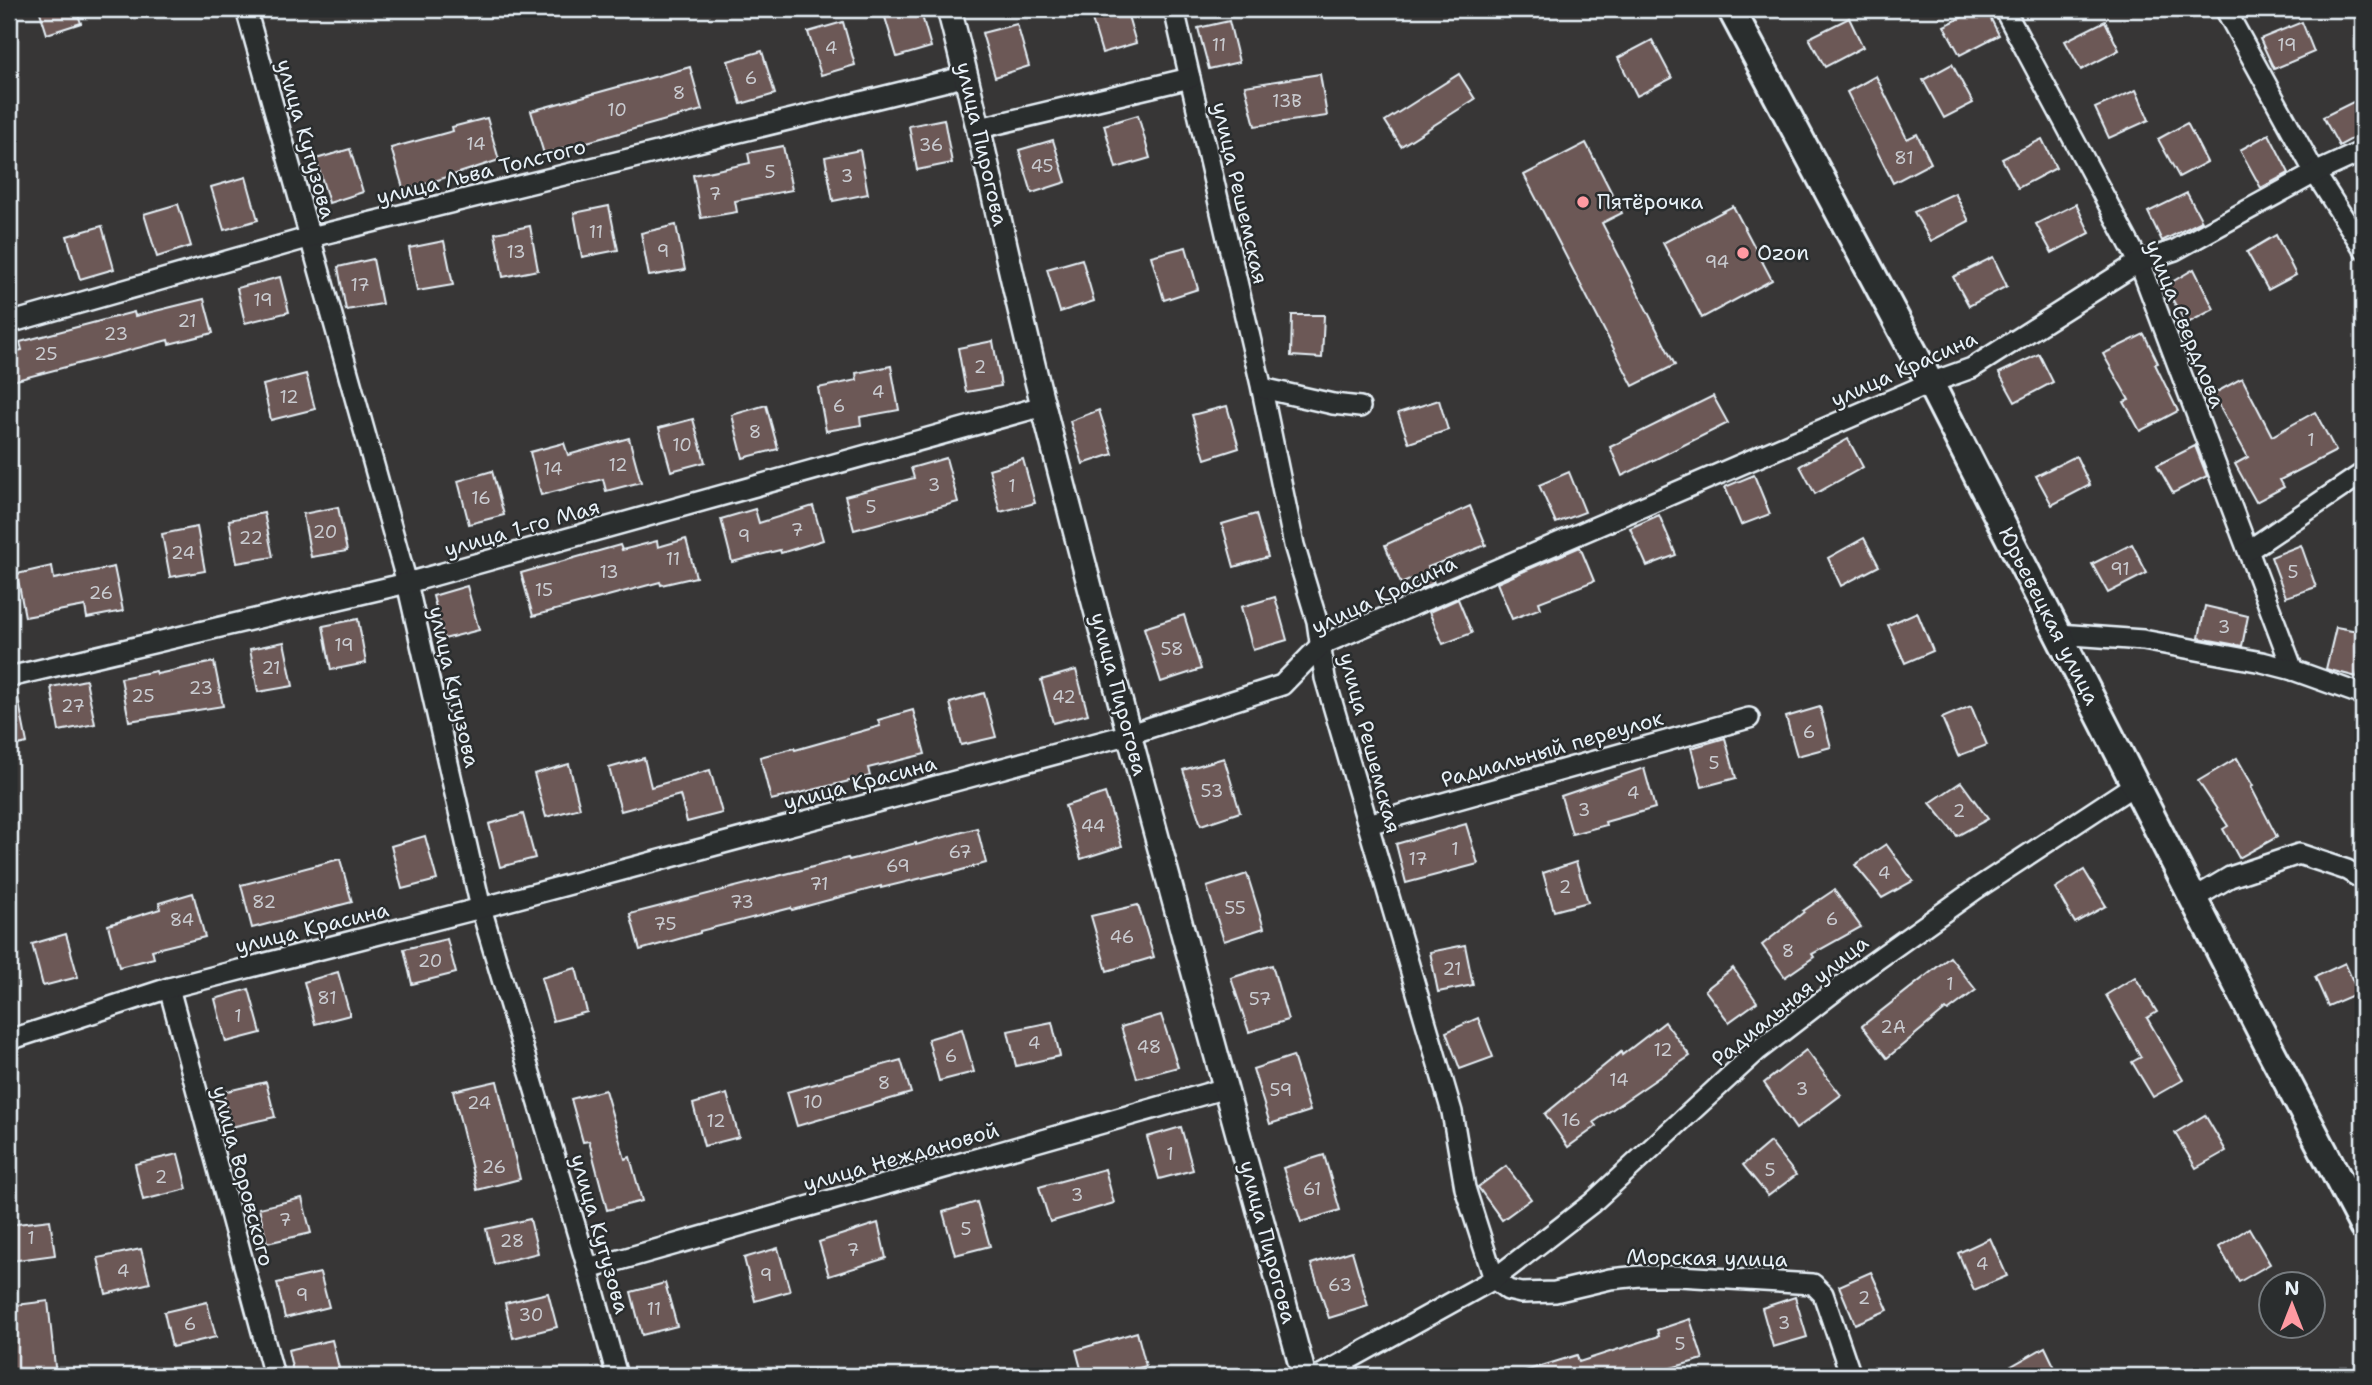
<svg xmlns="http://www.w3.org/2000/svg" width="2372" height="1385" viewBox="0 0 2372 1385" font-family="'Shantell Sans',sans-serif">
<rect width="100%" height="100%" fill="#373636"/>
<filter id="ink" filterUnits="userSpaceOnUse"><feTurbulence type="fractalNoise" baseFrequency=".0143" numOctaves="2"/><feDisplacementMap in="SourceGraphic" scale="14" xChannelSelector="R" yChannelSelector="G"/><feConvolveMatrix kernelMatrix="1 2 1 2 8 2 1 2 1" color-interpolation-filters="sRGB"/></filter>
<g filter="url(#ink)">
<!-- building -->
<g fill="#6c5957" stroke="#e8f1f8" stroke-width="2">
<path d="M39 9H76L81 23 47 34Z"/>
<path d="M902 9H920L931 47 897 57 884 14Z"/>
<path d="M1089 9H1126L1136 43 1102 53Z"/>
<path d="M1979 9H1986L1999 35 1960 55 1944 26Z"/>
<path d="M1849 18 1863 47 1825 67 1809 38Z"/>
<path d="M1229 21 1239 62 1209 69 1198 28Z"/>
<path d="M2105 21 2119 50 2081 70 2065 41Z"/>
<path d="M843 22 855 65 821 75 808 32Z"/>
<path d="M2302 22 2314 52 2274 69 2260 39Z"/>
<path d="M1017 24 1029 66 995 77 982 33Z"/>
<path d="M1652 40 1672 78 1637 96 1618 58Z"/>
<path d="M762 51 775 94 741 104 728 61Z"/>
<path d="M1952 64 1973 103 1944 118 1923 80Z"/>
<path d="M690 67 702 110 544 154 531 111Z"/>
<path d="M1320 74 1327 116 1255 126 1245 86Z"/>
<path d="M1459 74 1475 99 1401 146 1385 121Z"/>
<path d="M1876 76 1907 139 1917 134 1931 163 1893 183 1847 92Z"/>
<path d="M2136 90 2149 120 2109 138 2095 108Z"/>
<path d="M2363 97V133L2339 146 2323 117Z"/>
<path d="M1138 115 1150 158 1116 168 1104 125Z"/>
<path d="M487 118 499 160 404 191 391 148 453 131 452 127Z"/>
<path d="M944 119 952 163 917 170 909 126Z"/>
<path d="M2187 123 2207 162 2179 177 2158 139Z"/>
<path d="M2269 134 2289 173 2261 188 2240 150Z"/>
<path d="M2042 139 2056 168 2018 188 2002 159Z"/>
<path d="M1053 140 1066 182 1032 193 1019 150Z"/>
<path d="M1586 143 1622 213 1602 223 1675 365 1633 386 1524 175Z"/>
<path d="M783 146 792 190 735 201 737 212 701 218 693 175 750 163 748 153Z"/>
<path d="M350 149 363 192 329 203 316 159Z"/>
<path d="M860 150 868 194 833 201 825 157Z"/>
<path d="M246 177 258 220 224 230 211 187Z"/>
<path d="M1955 193 1969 221 1931 241 1914 212Z"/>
<path d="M2187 193 2202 221 2162 241 2148 212Z"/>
<path d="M178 204 191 246 157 257 144 214Z"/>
<path d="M2076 204 2090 233 2052 253 2036 224Z"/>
<path d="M609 206 618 250 582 257 574 213Z"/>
<path d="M1733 206 1772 280 1702 318 1663 243Z"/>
<path d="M676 225 685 270 649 276 641 233Z"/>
<path d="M102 226 114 269 80 279 67 236Z"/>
<path d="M530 226 538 270 503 277 495 233Z"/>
<path d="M2276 235 2296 275 2268 290 2247 252Z"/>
<path d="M444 241 453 285 417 291 409 248Z"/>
<path d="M1186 247 1198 289 1164 300 1151 256Z"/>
<path d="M1993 257 2007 286 1969 306 1953 277Z"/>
<path d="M373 259 382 304 346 310 338 267Z"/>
<path d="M1082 259 1094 301 1060 312 1047 269Z"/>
<path d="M2194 269 2214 309 2186 324 2165 286Z"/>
<path d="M280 277 289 312 245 323 237 288Z"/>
<path d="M204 299 213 333 169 344 168 340 9 382V353L22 350 20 342 134 312 135 316Z"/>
<path d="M1292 315H1324L1322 358 1291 356Z"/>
<path d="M2144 334 2158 363 2155 364 2178 411 2140 431 2124 402 2129 400 2103 354Z"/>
<path d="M993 341 1001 386 966 392 958 348Z"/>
<path d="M2039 354 2053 382 2015 402 1999 373Z"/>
<path d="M891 366 899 410 860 417 861 425 826 431 818 388 857 380 856 373Z"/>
<path d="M306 374 315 409 271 420 263 385Z"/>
<path d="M2242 378 2272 436 2315 412 2336 451 2280 480 2284 487 2256 502 2235 464 2248 457 2213 394Z"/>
<path d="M1713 396 1728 423 1622 476 1610 447Z"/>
<path d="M1439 400 1448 430 1409 443 1398 413Z"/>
<path d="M766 405 778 449 743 458 732 415Z"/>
<path d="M1227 406 1239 448 1205 459 1192 415Z"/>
<path d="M1099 410 1113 454 1083 464 1070 421Z"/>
<path d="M693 419 705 462 671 471 659 428Z"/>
<path d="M629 438 641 482 606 491 603 479 541 495 530 452 564 443 568 455Z"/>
<path d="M1848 439 1863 467 1815 494 1800 466Z"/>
<path d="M2195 446 2207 476 2173 493 2157 465Z"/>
<path d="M2076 456 2090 485 2052 505 2036 476Z"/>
<path d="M946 458 958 502 854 530 845 496 914 478 911 468Z"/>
<path d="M1023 459 1035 503 1000 512 989 469Z"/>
<path d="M492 471 504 515 469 524 458 481Z"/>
<path d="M1569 472 1585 512 1556 523 1539 485Z"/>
<path d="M1754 475 1770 514 1741 525 1725 487Z"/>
<path d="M813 506 823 540 781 553 780 550 732 562 721 519 755 509 759 523Z"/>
<path d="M1470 506 1486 545 1428 567 1434 583 1419 589 1414 578 1401 584 1385 545Z"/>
<path d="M338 507 347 551 311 557 303 514Z"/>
<path d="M264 513 273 557 237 563 229 520Z"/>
<path d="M1256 514 1268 557 1234 567 1222 524Z"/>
<path d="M1659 515 1676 555 1647 566 1630 528Z"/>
<path d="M197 527 205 571 170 577 162 534Z"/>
<path d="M1864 538 1879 566 1841 586 1828 558Z"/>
<path d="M686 539 696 577 661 585 660 582 533 616 521 573 620 545 622 550 657 541 658 547Z"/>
<path d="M2132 544 2147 573 2108 593 2092 564Z"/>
<path d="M2301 545 2316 587 2286 597 2271 557Z"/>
<path d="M1580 547 1594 581 1539 602 1541 608 1512 619 1497 583Z"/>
<path d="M52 566 54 579 114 567 123 611 87 618 85 606 25 617 17 574Z"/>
<path d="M467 586 479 630 444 639 433 596Z"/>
<path d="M1275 597 1287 640 1253 650 1241 607Z"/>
<path d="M1458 599 1472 633 1443 644 1429 612Z"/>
<path d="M2205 606 2248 616 2242 646 2199 638Z"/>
<path d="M1917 612 1933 651 1905 663 1888 625Z"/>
<path d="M1184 615 1201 669 1161 682 1144 628Z"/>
<path d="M358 619 366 663 331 670 323 626Z"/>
<path d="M2336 627 2363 632V653L2357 677 2326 669Z"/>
<path d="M284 642 293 686 258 692 250 649Z"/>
<path d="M214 662 223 706 129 721 121 678 156 671 157 674Z"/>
<path d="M1076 670 1088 714 1053 723 1041 680Z"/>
<path d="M86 680 95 724 59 731 51 687Z"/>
<path d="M17 693 27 743 9 747V694Z"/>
<path d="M984 693 996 737 961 745 950 703Z"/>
<path d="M1971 706 1987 745 1958 756 1942 718Z"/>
<path d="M1820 707 1831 747 1797 756 1786 717Z"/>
<path d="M913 710 925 754 868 768 870 776 771 800 760 757 794 748 795 750 880 726 878 720Z"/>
<path d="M1725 738 1736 778 1702 787 1691 748Z"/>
<path d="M644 758 651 787 710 770 722 813 687 822 680 795 621 811 609 768Z"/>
<path d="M1224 758 1240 812 1201 825 1183 770Z"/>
<path d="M2237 758 2253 786 2251 787 2277 837 2239 858 2223 829 2228 826 2198 781Z"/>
<path d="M569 764 580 808 546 817 534 774Z"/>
<path d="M1644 768 1655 808 1605 822 1606 825 1572 834 1561 796Z"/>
<path d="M1961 782 1988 819 1957 836 1930 803Z"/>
<path d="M1105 793 1122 846 1081 859 1065 806Z"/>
<path d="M523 814 535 858 500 867 489 824Z"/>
<path d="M1466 824 1478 864 1406 883 1396 844Z"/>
<path d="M977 828 986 863 944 875 943 873 881 888V886L792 910 791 908 700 931V933L640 950 630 914 848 858 849 860 916 843V845Z"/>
<path d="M425 836 437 880 402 889 391 846Z"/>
<path d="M1886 844 1913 881 1882 898 1855 865Z"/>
<path d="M340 859 352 902 252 928 241 885Z"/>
<path d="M1576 862 1588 902 1554 911 1543 873Z"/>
<path d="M2084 870 2106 906 2075 923 2055 888Z"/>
<path d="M1247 874 1264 928 1224 941 1207 887Z"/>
<path d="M1834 890 1861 927 1812 954 1814 957 1785 977 1762 945 1804 912 1803 911Z"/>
<path d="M193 893 205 937 152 950 154 958 119 967 108 925 160 909 159 903Z"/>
<path d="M1138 905 1154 957 1107 971 1091 916Z"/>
<path d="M66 934 78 977 43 986 32 944Z"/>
<path d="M447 939 456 973 412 984 404 949Z"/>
<path d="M1465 945 1473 985 1438 992 1430 952Z"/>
<path d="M1950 957 1976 990 1948 1011 1946 1009 1887 1058 1862 1026Z"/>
<path d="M2345 963 2358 993 2328 1006 2315 977Z"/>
<path d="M1272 965 1288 1020 1249 1032 1231 978Z"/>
<path d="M576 968 587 1012 553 1021 541 978Z"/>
<path d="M1733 968 1757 1002 1729 1022 1705 990Z"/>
<path d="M338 972 350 1015 315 1024 304 982Z"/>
<path d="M2135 977 2157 1012 2147 1018 2183 1080 2153 1097 2132 1062 2141 1057 2106 995Z"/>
<path d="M249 989 261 1033 226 1042 215 999Z"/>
<path d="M1161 1015 1178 1067 1137 1078 1121 1027Z"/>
<path d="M1478 1018 1493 1057 1460 1069 1446 1032Z"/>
<path d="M1052 1022 1060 1056 1016 1066 1008 1031Z"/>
<path d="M1665 1022 1690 1056 1594 1122 1597 1126 1568 1147 1545 1114 1621 1052 1622 1055Z"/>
<path d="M962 1029 974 1072 939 1081 928 1039Z"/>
<path d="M1806 1050 1841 1095 1796 1129 1764 1083Z"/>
<path d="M1293 1056 1310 1111 1270 1124 1253 1069Z"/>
<path d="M901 1060 911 1093 797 1126 787 1092Z"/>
<path d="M497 1081 520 1179 477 1190 453 1091Z"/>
<path d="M266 1082 275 1117 231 1127 223 1092Z"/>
<path d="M605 1090 625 1159 630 1157 642 1201 607 1210 589 1141 583 1142 571 1099Z"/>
<path d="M727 1094 739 1137 704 1146 693 1104Z"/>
<path d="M2205 1115 2226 1151 2196 1168 2175 1133Z"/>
<path d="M1181 1127 1193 1170 1159 1179 1147 1137Z"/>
<path d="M1770 1142 1796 1175 1768 1196 1743 1165Z"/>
<path d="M178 1154 187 1189 143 1200 135 1164Z"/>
<path d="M1324 1155 1340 1210 1301 1222 1283 1168Z"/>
<path d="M1506 1166 1531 1199 1502 1220 1478 1187Z"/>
<path d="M1105 1169 1114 1203 1050 1222 1039 1187Z"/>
<path d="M302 1198 311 1233 267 1243 259 1208Z"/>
<path d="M977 1202 990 1246 955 1255 943 1212Z"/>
<path d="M530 1219 538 1253 494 1264 486 1229Z"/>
<path d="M50 1220 55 1255 10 1261 9 1225Z"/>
<path d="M878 1223 886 1258 829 1276 819 1242Z"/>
<path d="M2249 1228 2270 1264 2239 1282 2219 1247Z"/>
<path d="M1990 1238 2007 1276 1974 1290 1958 1253Z"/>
<path d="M778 1248 790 1291 755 1301 744 1258Z"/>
<path d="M141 1249 150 1283 106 1294 98 1258Z"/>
<path d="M1352 1251 1368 1306 1329 1318 1311 1264Z"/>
<path d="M1871 1272 1888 1310 1855 1324 1839 1286Z"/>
<path d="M320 1273 329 1307 285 1318 277 1283Z"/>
<path d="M665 1283 677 1326 642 1335 631 1292Z"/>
<path d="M548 1293 557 1327 513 1338 505 1303Z"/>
<path d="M1795 1297 1807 1337 1773 1347 1762 1308Z"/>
<path d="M48 1301 56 1376H11L9 1356V1306Z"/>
<path d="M207 1302 216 1337 172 1347 164 1312Z"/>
<path d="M1690 1319 1703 1359 1642 1376H1523L1522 1372 1577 1355 1579 1362 1659 1336 1657 1330Z"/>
<path d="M1137 1332 1146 1366 1110 1376H1083L1076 1350Z"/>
<path d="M332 1340 341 1376H294L288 1350Z"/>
<path d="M2045 1347 2059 1376H1994Z"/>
</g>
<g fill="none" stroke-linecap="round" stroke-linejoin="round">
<!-- minor casing -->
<g stroke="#e8f1f8" stroke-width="24">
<g id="minor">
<path d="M246 9 407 583 481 908 588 1269 617 1376"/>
<path d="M1174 9 1261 385 1294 545 1317 621 1325 678 1452 1112 1465 1188 1494 1279"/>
<path d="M2004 9 2139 262 2293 670"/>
<path d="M2225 9 2315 173 2363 248"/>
<path d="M980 128 1190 78"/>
<path d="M9 323 311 237 967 76"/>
<path d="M1262 388 1333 404 1360 407"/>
<path d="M2249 550 2363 473"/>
<path d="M2058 634 2143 640 2262 662 2293 670 2363 695"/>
<path d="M9 677 407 583 1043 406"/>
<path d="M1368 824 1749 718"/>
<path d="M2193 899 2230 877 2299 854 2347 870 2363 880"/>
<path d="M169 988 274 1376"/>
<path d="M9 1040 169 988 481 908 1130 734 1282 685 1321 645 1930 383 1972 368 2139 262 2175 250 2315 173 2363 151"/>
<path d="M588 1269 1226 1088"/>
<path d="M1494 1279 1508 1290 1521 1293 1555 1292 1610 1279 1640 1276H1679L1813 1284 1823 1294 1851 1376"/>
<path d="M1319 1376 1494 1279 1592 1203 1757 1051 1861 971 1976 889 2134 785"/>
</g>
</g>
<!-- tertiary casing -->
<g stroke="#e8f1f8" stroke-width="28">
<path id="tertiary" d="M949 9C984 142 1010 276 1044 409 1126 733 1217 1054 1304 1376"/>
</g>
<!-- secondary casing -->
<g stroke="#e8f1f8" stroke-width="32">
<path id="secondary" d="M1731 9 1930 383 2269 1047 2363 1226"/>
</g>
<!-- minor -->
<use href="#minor" stroke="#2a2d2e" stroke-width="19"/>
<!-- tertiary -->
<use href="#tertiary" stroke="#2a2d2e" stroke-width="23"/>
<!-- secondary -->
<use href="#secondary" stroke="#2a2d2e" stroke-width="26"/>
</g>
</g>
<!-- markers -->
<g fill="#ff9aa2" stroke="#2a2d2e" stroke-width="2.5">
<circle cx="1583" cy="202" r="7"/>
<circle cx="1743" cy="253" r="7"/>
</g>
<g text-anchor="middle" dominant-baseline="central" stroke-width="5" stroke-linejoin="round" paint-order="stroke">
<!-- number labels -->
<g font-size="18" fill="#c9cbd0">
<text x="1219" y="45">11</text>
<text x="2287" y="45">19</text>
<text x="831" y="48">4</text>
<text x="751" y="78">6</text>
<text x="679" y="93">8</text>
<text x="1287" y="101">13В</text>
<text x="617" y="110">10</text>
<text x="476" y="144">14</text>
<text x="931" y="145">36</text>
<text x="1904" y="158">81</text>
<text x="1042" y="166">45</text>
<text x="770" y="172">5</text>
<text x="847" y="176">3</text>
<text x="715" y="194">7</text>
<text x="596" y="232">11</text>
<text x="663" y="251">9</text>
<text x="516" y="252">13</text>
<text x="1717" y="262">94</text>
<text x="360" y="285">17</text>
<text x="263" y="300">19</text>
<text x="187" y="321">21</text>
<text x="116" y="334">23</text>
<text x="46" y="354">25</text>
<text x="980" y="367">2</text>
<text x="878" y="392">4</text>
<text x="289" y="397">12</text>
<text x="839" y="406">6</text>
<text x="755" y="432">8</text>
<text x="2311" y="440">1</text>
<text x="682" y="445">10</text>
<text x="618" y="465">12</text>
<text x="553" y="469">14</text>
<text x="934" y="485">3</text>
<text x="1012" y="486">1</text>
<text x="481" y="498">16</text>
<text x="871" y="507">5</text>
<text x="797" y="530">7</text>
<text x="325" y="532">20</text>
<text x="744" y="536">9</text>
<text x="251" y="538">22</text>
<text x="183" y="553">24</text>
<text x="673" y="559">11</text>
<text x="2120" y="569">91</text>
<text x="609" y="572">13</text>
<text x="2293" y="572">5</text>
<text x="544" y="590">15</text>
<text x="101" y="593">26</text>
<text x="2224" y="627">3</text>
<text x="344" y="645">19</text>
<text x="1172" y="649">58</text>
<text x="271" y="668">21</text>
<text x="201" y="688">23</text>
<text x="143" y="696">25</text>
<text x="1064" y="697">42</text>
<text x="73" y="706">27</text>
<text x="1809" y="732">6</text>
<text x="1714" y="763">5</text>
<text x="1212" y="791">53</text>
<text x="1633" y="793">4</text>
<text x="1584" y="810">3</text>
<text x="1959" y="811">2</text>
<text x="1093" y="826">44</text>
<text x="1455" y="849">1</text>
<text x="960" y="852">67</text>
<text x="1418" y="859">17</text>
<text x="898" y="866">69</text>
<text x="1884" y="873">4</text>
<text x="819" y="884">71</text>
<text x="1565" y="887">2</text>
<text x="264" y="902">82</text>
<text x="742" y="902">73</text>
<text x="1235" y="908">55</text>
<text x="1832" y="919">6</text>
<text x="182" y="920">84</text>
<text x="665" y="924">75</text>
<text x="1122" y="937">46</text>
<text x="1788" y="951">8</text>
<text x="430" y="961">20</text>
<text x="1452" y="969">21</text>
<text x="1950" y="984">1</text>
<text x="327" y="998">81</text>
<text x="1260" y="999">57</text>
<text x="238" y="1016">1</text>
<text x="1893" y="1027">2А</text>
<text x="1034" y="1043">4</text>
<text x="1149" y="1047">48</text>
<text x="1663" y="1050">12</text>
<text x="951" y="1056">6</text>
<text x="1619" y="1080">14</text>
<text x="884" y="1083">8</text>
<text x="1802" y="1089">3</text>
<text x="1281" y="1090">59</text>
<text x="813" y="1102">10</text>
<text x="479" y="1103">24</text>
<text x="1571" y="1120">16</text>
<text x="716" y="1121">12</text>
<text x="1170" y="1154">1</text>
<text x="494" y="1167">26</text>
<text x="1770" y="1170">5</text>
<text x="161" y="1177">2</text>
<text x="1312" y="1189">61</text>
<text x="1077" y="1195">3</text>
<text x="285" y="1220">7</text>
<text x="966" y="1229">5</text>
<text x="31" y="1238">1</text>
<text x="512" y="1241">28</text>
<text x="853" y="1250">7</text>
<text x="1982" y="1264">4</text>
<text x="123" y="1271">4</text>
<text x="766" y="1275">9</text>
<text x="1340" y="1285">63</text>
<text x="302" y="1295">9</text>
<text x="1864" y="1298">2</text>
<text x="654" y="1309">11</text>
<text x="531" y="1315">30</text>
<text x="1784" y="1323">3</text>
<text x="190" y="1324">6</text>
<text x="1680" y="1344">5</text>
</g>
<!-- street labels -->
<g font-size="21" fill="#e8f1f8" stroke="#2a2d2e">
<text transform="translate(306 139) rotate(74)">улица Кутузова</text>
<text transform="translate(982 144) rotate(77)">улица Пирогова</text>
<text transform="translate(481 172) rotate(-14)">улица Льва Толстого</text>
<text transform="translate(1240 193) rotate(77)">улица Решемская</text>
<text transform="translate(2185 324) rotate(68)">улица Свердлова</text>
<text transform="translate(1904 369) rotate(-24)">улица Красина</text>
<text transform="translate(522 528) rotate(-16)">улица 1-го Мая</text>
<text transform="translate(1384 595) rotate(-25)">улица Красина</text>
<text transform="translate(2049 616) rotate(63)">Юрьевецкая улица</text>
<text transform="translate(454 687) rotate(77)">улица Кутузова</text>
<text transform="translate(1119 694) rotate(75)">улица Пирогова</text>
<text transform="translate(1370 743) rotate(75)">улица Решемская</text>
<text transform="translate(1552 749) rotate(-16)">Радиальный переулок</text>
<text transform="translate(860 783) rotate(-15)">улица Красина</text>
<text transform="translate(312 928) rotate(-14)">улица Красина</text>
<text transform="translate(1790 1001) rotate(-39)">Радиальная улица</text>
<text transform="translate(901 1157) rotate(-16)">улица Неждановой</text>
<text transform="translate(243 1176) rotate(75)">улица Воровского</text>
<text transform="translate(600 1234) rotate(74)">улица Кутузова</text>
<text transform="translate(1268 1242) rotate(75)">улица Пирогова</text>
<text transform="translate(1707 1258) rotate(1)">Морская улица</text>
</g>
<!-- poi labels -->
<g font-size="21" fill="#e8f1f8" stroke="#2a2d2e" text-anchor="start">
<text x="1597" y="202">Пятёрочка</text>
<text x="1757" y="253">Ozon</text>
</g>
</g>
<!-- margin -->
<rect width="2372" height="1385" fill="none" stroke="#2a2d2e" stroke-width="35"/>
<rect x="18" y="18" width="2337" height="1350" fill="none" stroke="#e8f1f8" stroke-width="2.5" filter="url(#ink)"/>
<!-- north arrow -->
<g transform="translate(2292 1305)"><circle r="33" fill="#2a2d2e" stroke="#767b7f" stroke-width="2"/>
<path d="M0-5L12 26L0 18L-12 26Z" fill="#ff9aa2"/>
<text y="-10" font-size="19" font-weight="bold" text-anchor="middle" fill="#e8f1f8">N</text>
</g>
</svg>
